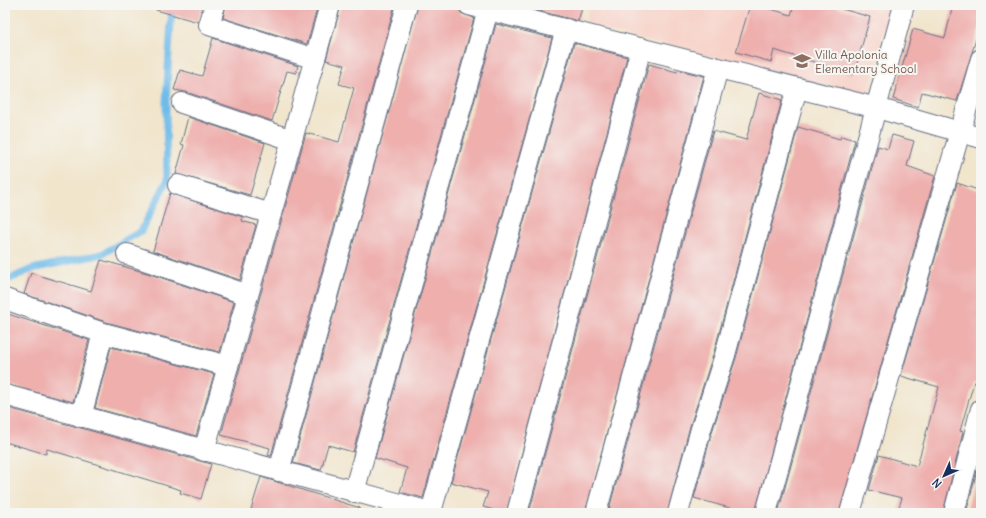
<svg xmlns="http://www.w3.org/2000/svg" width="986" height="518" viewBox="0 0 986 518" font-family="Delius,sans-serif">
<rect width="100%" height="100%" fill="#f6f6f2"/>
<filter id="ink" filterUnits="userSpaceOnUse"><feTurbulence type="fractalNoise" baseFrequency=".025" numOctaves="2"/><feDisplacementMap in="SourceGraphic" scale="8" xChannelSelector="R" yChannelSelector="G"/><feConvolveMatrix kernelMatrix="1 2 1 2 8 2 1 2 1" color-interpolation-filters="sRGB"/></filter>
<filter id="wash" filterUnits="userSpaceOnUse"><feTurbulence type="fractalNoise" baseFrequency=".012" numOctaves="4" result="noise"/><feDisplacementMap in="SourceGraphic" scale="16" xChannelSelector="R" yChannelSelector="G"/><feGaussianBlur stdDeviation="0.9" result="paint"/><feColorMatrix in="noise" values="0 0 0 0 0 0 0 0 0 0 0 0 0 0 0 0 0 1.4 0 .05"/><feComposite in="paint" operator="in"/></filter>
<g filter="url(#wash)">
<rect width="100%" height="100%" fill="#f1e5cc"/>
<!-- built -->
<path fill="#f7d1c7" d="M589 5H889L869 95 585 26Z"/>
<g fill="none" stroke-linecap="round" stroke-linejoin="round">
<!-- stream -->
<path stroke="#6fbce9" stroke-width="7" d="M5 281 32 269 102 254 141 231 167 181 166 102 172 5"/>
</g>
<g id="blocks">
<!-- building -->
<g fill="#eeafad">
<path d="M157 5H203L198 22 156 10Z"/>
<path d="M226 5H318L307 44 223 18Z"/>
<path d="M341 5H395L271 456 268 455 270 448 221 435 306 133 339 142 354 88 339 84 345 65 326 60Z"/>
<path d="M418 5H458L461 13 474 18 353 452 328 445 321 470 293 463Z"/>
<path d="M516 5H583L578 21Z"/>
<path d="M750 5H757L791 15 794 5H828L870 17 854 74 774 50 771 62 736 52Z"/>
<path d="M953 5H981V23L957 101 922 92 918 107 893 99 913 29 945 38Z"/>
<path d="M496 24 552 38 423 498 400 492 407 468 375 458Z"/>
<path d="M213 38 298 66 296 73 287 71 272 121 186 92 174 90 180 70 202 76Z"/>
<path d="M574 43 627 57 506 513H504L483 507 488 492 451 482Z"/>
<path d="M649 64 677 72 678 70 704 76 585 513H529Z"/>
<path d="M759 93 782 100 714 352 690 426 667 513H608L713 131 746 140Z"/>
<path d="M188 117 265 143 250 195 176 174 184 145 181 144Z"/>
<path d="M798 127 840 139 841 136 855 140 755 513H732L733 509 694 498 712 432 736 358Z"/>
<path d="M892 135 914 141 907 166 935 176 839 513H778L878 146 888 149Z"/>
<path d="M957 183 981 191V384L974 382 960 431 963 432 943 513H897L902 498 869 490 879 455 917 466 939 387 901 376Z"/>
<path d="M170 193 243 217 242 221 256 225 240 280 153 251Z"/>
<path d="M101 260 147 273 234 302 220 352 106 322 24 294 31 273 91 291Z"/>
<path d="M5 313 89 340 73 402 5 384Z"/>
<path d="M111 347 214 374 196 436 95 408Z"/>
<path d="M5 407 211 464 201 499 180 493 181 490 47 449 46 454 5 442Z"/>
<path d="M981 455V513H966Z"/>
<path d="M261 477 360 508V513H250Z"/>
</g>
</g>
</g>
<g filter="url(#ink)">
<use href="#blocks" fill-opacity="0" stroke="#666f84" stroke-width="1"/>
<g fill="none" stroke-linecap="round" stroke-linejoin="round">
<!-- minor casing -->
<g stroke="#666f84" stroke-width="22">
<g id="minor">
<path d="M215 5 209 25 315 59"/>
<path d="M469 5 877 108 981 138"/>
<path d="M182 103 292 140"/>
<path d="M178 185 271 214"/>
<path d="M127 254 248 295"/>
<path d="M5 299 103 333 228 366"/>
<path d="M5 395 433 513"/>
<path d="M81 417 103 333"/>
<path d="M204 451 330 5"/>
<path d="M279 471 407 5"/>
<path d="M354 492 488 10"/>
<path d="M431 512 566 29"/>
<path d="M517 513 641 48"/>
<path d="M596 513 718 68"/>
<path d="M678 513 701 429 725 355 797 88"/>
<path d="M766 513 904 5"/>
<path d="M850 513 981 59"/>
<path d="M954 513 981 409"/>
</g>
</g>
<!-- minor -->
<use href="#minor" stroke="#fff" stroke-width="20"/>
</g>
</g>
<!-- icons -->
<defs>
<g id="school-bare" transform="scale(1.38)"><path d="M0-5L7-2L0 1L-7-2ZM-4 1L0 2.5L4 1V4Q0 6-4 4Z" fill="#8d6e63" stroke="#f6f6f2" stroke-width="2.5" paint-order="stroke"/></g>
</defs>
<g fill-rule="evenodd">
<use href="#school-bare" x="802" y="61"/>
</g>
<g text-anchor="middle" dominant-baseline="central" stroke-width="4" stroke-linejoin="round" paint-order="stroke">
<!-- education labels -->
<g font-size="12" fill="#785e54" stroke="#f6f6f2" text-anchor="start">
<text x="815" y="54">Villa Apolonia<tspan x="815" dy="14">Elementary School</tspan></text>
</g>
</g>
<!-- margin -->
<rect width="986" height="518" fill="none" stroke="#f6f6f2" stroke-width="20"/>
<!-- north arrow -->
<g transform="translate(944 476) rotate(225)" stroke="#f6f6f2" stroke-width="3" paint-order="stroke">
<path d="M0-3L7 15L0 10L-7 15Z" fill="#1b2f5e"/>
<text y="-6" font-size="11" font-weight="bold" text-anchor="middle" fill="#1b2f5e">N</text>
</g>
</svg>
